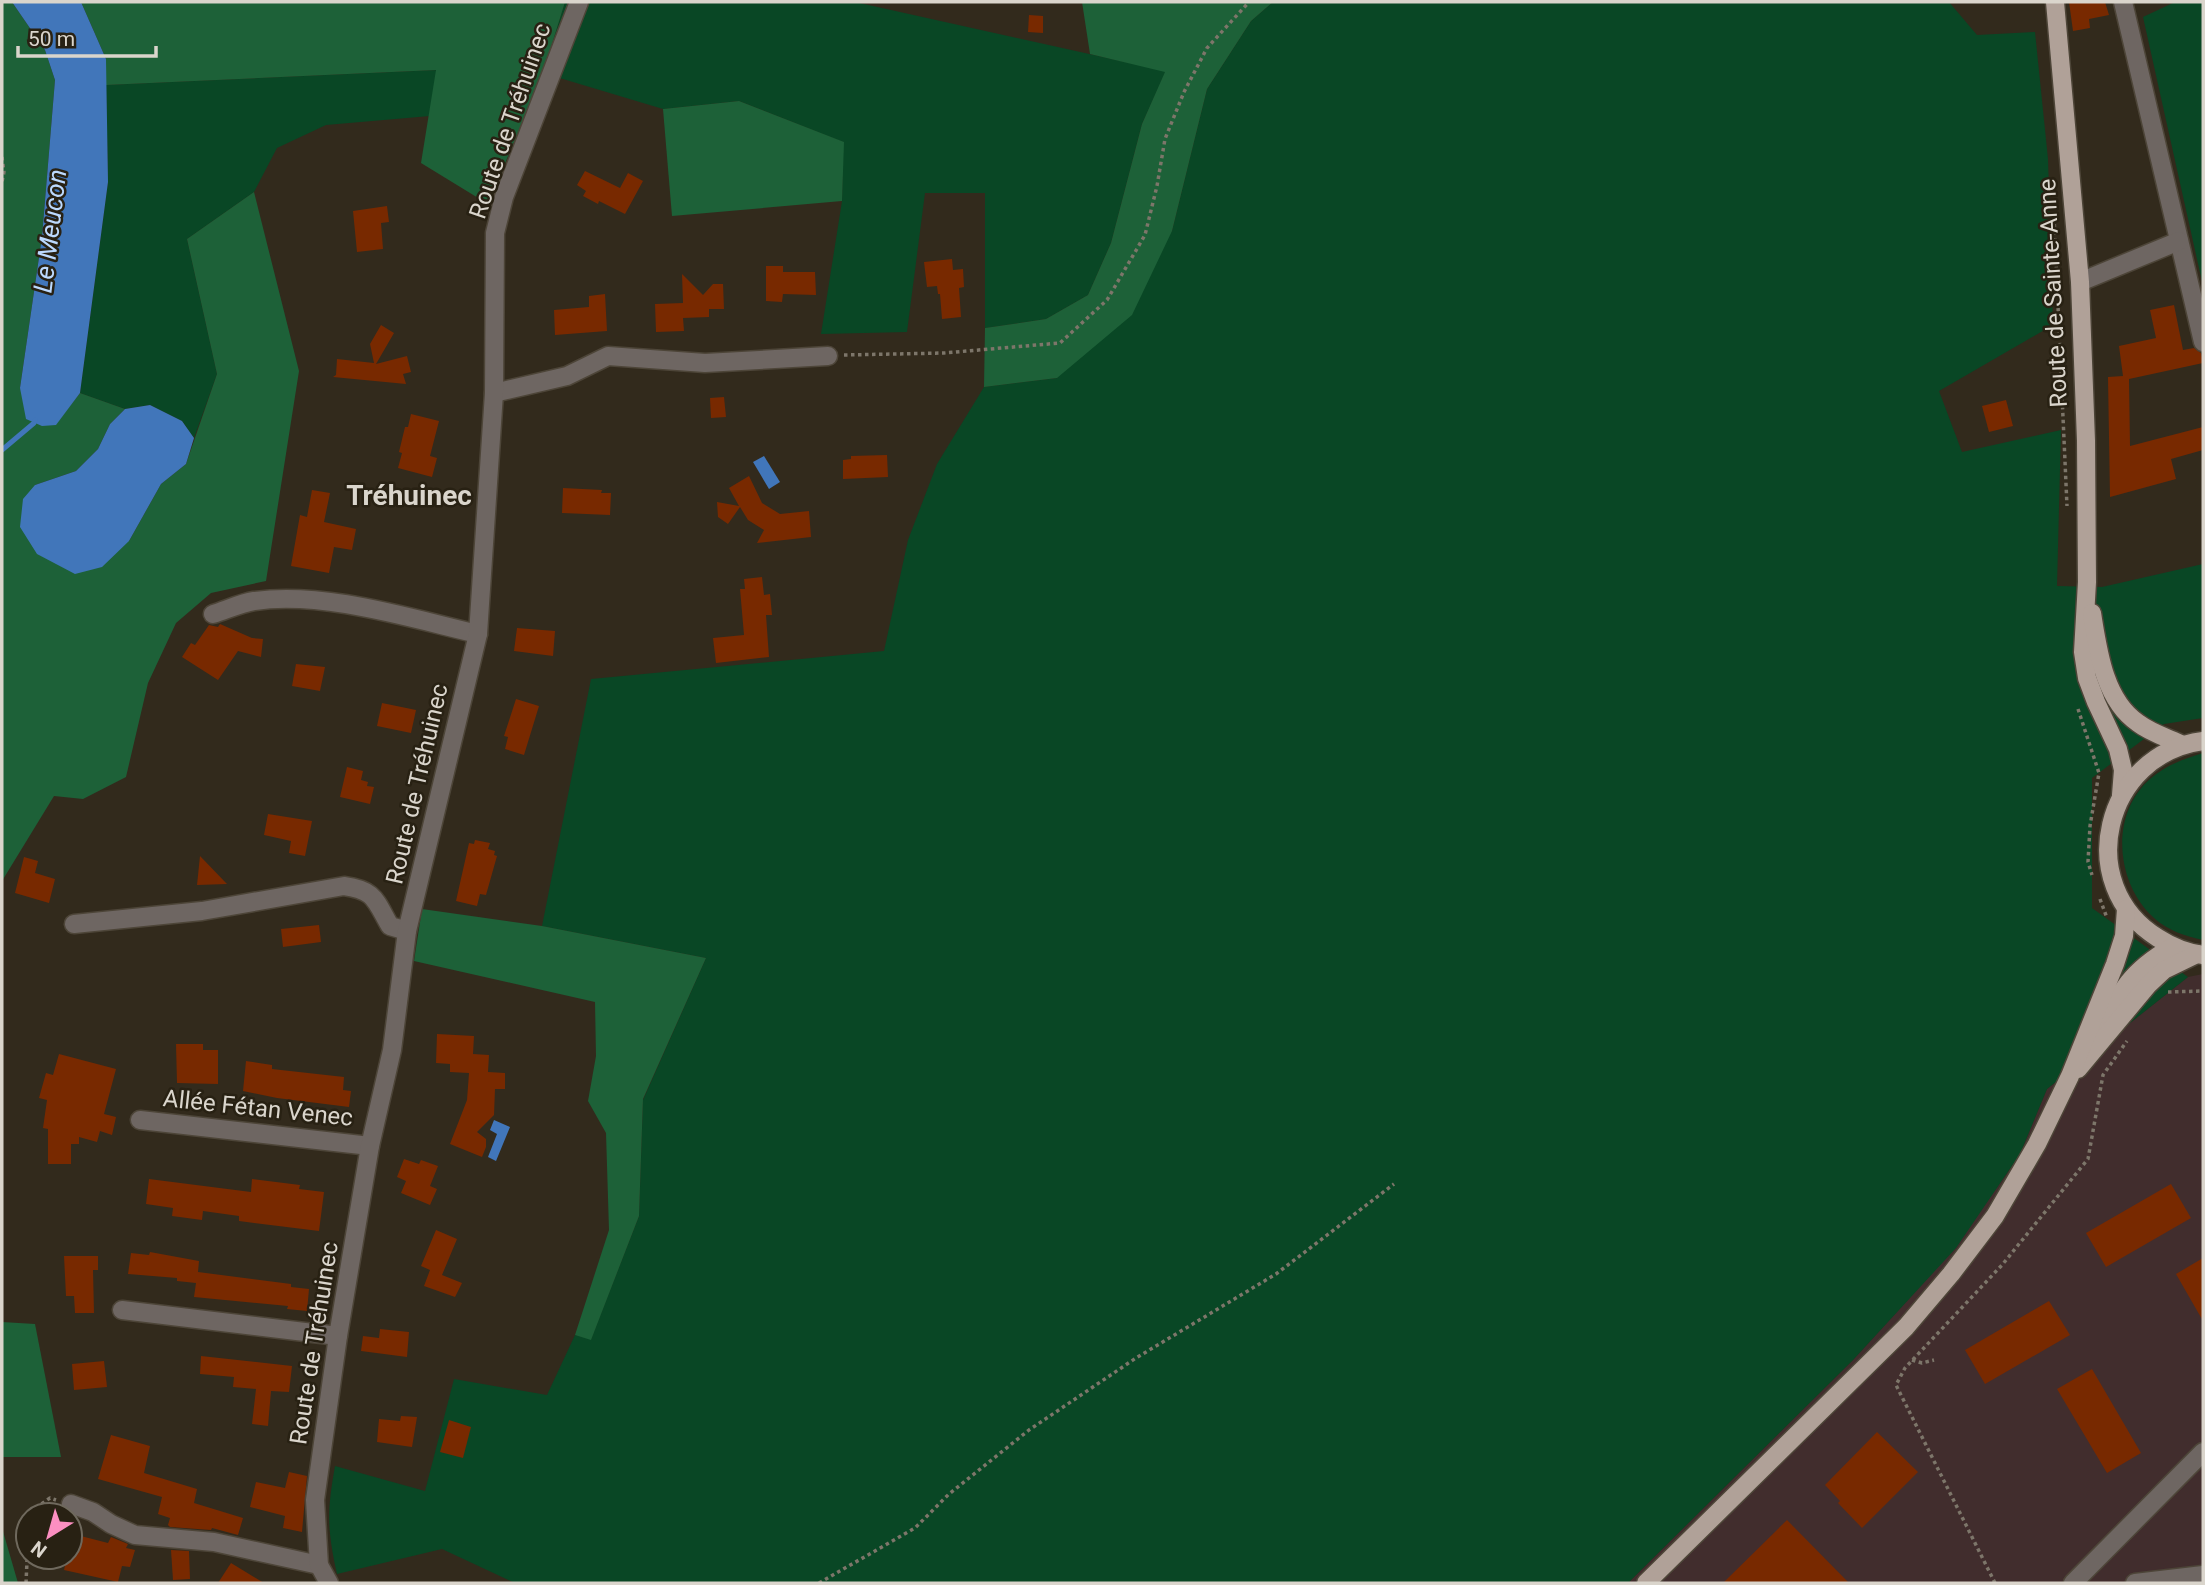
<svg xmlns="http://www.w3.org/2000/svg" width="2205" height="1585" viewBox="0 0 2205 1585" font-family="Roboto,sans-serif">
<rect width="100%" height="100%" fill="#322a1c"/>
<!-- commercial -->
<path fill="#412d2d" d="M2203 974V1583H1628L1853 1360 1955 1248 2020 1154 2047 1089 2188 977Z"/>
<!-- green -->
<g fill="#094725">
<path d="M565 2H855L1166 71 1142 124 1111 243 1088 295 1046 319 985 328V193H925L907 332 821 334 842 201 843 142 739 101 663 109 543 73Z"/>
<path d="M1273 2H1949L1977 35 2035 32 2048 159 2053 325 1939 391 1962 452 2061 430 2057 586 2102 587 2203 564V718L2164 724 2092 778V908L2188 977 2047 1089 2020 1154 1956 1248 1853 1360 1628 1583H515L442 1549 337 1574C327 1529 327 1511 335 1466L425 1491 454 1379 547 1395 575 1335 591 1339 639 1216 643 1100 706 958 542 926 591 679 884 651 908 540 937 464 984 387 1057 378 1172 231 1207 89 1251 21Z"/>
<path d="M2175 2H2203V286L2143 17Z"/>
<path d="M437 70 430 116 326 125 277 148 254 192 187 239 217 374 194 438 182 421 150 405 125 409 80 393 108 182 106 85Z"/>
<path d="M2203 753V940C2186 936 2168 931 2154 918 2116 884 2109 815 2150 779 2166 765 2184 759 2203 753Z"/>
</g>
<!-- forest -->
<g fill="#1d6138">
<path d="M2 2H12L45 50 55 80 42 237 20 388 55 425 80 393 125 409 110 424 98 449 76 471 35 485 129 541 161 484 186 464 217 374 187 239 254 192 299 371 266 581 211 593 176 623 148 683 126 777 83 799 54 796 2 881Z"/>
<path d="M81 2H565L543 73 488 204 421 163 436 70 106 85V59Z"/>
<path d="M1082 2H1273L1251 21 1207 89 1172 231 1132 315 1057 378 984 387 985 328 1046 319 1088 295 1111 243 1142 124 1165 72 1090 54Z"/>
<path d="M739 101 844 142 842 201 672 216 663 109Z"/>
<path d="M422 909 542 926 706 958 643 1099 639 1216 591 1340 575 1335 609 1230 606 1133 588 1101 596 1056 595 1002 414 961Z"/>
<path d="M2 1322 35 1324 61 1457H2Z"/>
<path d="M2 1528 18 1583H2Z"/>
</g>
<!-- water -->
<g fill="#4176ba">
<path d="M12 2H81L106 59 108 182 80 393 56 425 42 426 26 419 20 388 42 237 55 80 45 50Z"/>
<path d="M150 405 182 421 194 438 186 464 161 484 129 541 102 567 75 574 37 554 20 527 23 499 35 485 76 471 98 449 110 424 125 409Z"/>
<path d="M764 456 780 482 769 489 753 462Z"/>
<path d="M494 1120 510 1127 496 1161 488 1157 497 1134 490 1130Z"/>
</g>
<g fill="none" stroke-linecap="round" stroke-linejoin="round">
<!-- stream -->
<path stroke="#4176ba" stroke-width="5" d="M2 450 34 423 35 420"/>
</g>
<!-- building -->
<g fill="#782900">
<path d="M2069 2H2105L2109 15 2089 19 2090 28 2073 31Z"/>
<path d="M1029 15 1043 16V33L1028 32Z"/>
<path d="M585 171 620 188 628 173 643 181 625 214 599 201 598 204 583 196 586 191 577 185Z"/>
<path d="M387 206 389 222 381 223 383 249 357 252 353 211Z"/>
<path d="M952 259 953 270 963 269 964 287 959 288 961 317 942 319 940 294H938L937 286 927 287 924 262Z"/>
<path d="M766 266H783V272H815L816 295 783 294 782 302 766 301Z"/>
<path d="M682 274 703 295 713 284H723L724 309H709V317L683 318 684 331 656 332 655 304 683 303Z"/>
<path d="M605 294 607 331 555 335 554 310 589 307V296Z"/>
<path d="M2174 305 2183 350 2194 348 2201 353 2203 363 2129 379 2130 446 2203 427V450L2171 459 2176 479 2110 497 2108 377 2123 376 2119 346 2156 338 2150 310Z"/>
<path d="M381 325 394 333 376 364 407 356 411 372 403 374 406 384 333 377 336 375 337 359 374 363 370 344Z"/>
<path d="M724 397 726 417 711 418 710 398Z"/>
<path d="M2006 400 2013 426 1989 432 1982 406Z"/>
<path d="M411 414 439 421 430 456 437 458 432 477 398 468 402 453 399 452 405 427H408Z"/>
<path d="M887 455 888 477 843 479V460L851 459V456Z"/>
<path d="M749 476 762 503 780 514 809 511 811 537 757 543 764 530 748 520 740 507 728 524 718 517 717 502 739 506 729 488Z"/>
<path d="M563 488 602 490 601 493H611L610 515 562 513Z"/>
<path d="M312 490 330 493 324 522 356 529 352 550 334 547 329 573 291 566 300 515 307 517Z"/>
<path d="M762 577 764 595 770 594 772 615H766L769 657 716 663 713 638 744 635 740 589H745L744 579Z"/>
<path d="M220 624 252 638 263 639 261 657 238 651 218 680 182 657 191 643 195 645 209 625 218 627Z"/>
<path d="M517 628 555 631 553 656 514 651Z"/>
<path d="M296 664 325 667 320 691 292 686Z"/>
<path d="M516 699 539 706 524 755 505 749 508 737 504 736Z"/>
<path d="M382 703 416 710 411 733 377 726Z"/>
<path d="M347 767 363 771 361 780 368 782 367 786 374 787 370 804 340 797Z"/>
<path d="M268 814 312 821 305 856 289 853 291 841 264 835Z"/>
<path d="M475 840 490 843 488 849 495 851 494 855 497 856 486 895 480 894 477 906 456 901 469 843 474 844Z"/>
<path d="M200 856 227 884 197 885Z"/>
<path d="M24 857 38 861 35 873 55 879 49 903 15 893Z"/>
<path d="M319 925 321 942 283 947 281 929Z"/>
<path d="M437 1034 474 1036 473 1054 489 1055 488 1072 505 1073V1089H495L494 1115 477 1132 486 1139V1147L482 1157 450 1144 467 1100 469 1073 450 1072V1064L436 1063Z"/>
<path d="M176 1044H203V1050H218V1084L177 1083Z"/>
<path d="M59 1054 116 1069 104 1114 116 1117 112 1135 100 1131 97 1142 79 1137V1144H71V1164H48V1129L43 1128 47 1100 39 1098 46 1073 53 1075Z"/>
<path d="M246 1061 272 1065V1069L344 1077 343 1090 351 1091 349 1107 277 1098 243 1091Z"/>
<path d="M404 1159 419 1164 421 1160 438 1166 430 1186 437 1189 430 1205 401 1193 406 1181 397 1177Z"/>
<path d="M149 1179 251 1192 252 1179 300 1185 299 1189 324 1192 319 1231 239 1221V1216L203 1211 202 1220 172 1216 173 1208 146 1204Z"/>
<path d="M2171 1184 2191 1218 2106 1267 2086 1233Z"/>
<path d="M436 1230 457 1239 442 1275 462 1283 455 1297 424 1286 430 1270 421 1266Z"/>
<path d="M150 1252 199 1261 198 1272 291 1284V1287L309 1289 307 1311 287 1309 288 1306 194 1297 196 1283 177 1281V1278L128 1274 131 1253 149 1255Z"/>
<path d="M64 1256H98V1270H93L94 1313H75L74 1296H66Z"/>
<path d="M2203 1258V1321L2176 1274Z"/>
<path d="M2049 1301 2070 1335 1985 1384 1965 1350Z"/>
<path d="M380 1329 409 1332 407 1357 361 1351 363 1336 379 1338Z"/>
<path d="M201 1356 292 1366 289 1392 271 1391 268 1426 252 1424 256 1389 233 1387 234 1377 200 1374Z"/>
<path d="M104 1361 107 1387 74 1390 72 1364Z"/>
<path d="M2092 1369 2141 1453 2107 1473 2057 1389Z"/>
<path d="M401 1416 417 1417 412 1447 377 1442 379 1419 400 1421Z"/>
<path d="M449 1420 471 1427 463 1458 440 1452Z"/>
<path d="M1877 1432 1918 1472 1862 1528 1838 1503 1840 1501 1825 1485Z"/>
<path d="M111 1435 150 1446 144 1473 197 1489 194 1503 243 1518 238 1535 212 1528 211 1530 170 1527 168 1525 170 1518 158 1514 162 1497 98 1479Z"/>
<path d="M289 1472 307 1476 302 1532 283 1528 285 1516 250 1507 256 1482 285 1488Z"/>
<path d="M1787 1520 1849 1583H1723Z"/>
<path d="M73 1534 108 1543 111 1537 128 1544 126 1548 135 1550 130 1567 122 1566 118 1582 64 1570 67 1557H70Z"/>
<path d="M171 1550 189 1551 190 1579 173 1580Z"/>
<path d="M231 1563 264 1583H218Z"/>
</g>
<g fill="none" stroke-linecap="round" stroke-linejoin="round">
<!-- minor casing -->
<g stroke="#4d4538" stroke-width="21">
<g id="minor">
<path d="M2123 2 2203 342"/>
<path d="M2080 282 2179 241"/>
<path d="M494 393 567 376 608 356 705 363 828 356"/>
<path d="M213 614C226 610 241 603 254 601 324 591 409 618 478 634"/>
<path d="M74 924 202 911 344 886C375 890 375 900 390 926L407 931"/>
<path d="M140 1120 370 1146"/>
<path d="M122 1310 338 1336"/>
<path d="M71 1504 93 1512 111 1524 135 1535 214 1542 319 1565"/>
<path d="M329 1583 319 1565 315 1500 338 1336 370 1146 392 1050 407 931 478 634 494 393 495 233 504 197 579 2"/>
<path d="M2073 1583 2203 1452"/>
<path d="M2135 1583 2203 1575"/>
</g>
</g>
<!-- major casing -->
<g stroke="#4d4538" stroke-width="21">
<g id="major">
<path d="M2055 2 2080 282 2086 441 2087 582 2083 652 2087 678 2096 702 2118 749 2123 770 2121 795"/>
<path d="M2092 613C2098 650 2104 700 2138 723 2151 733 2168 738 2183 745"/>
<path d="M2203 741C2104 754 2072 885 2158 938 2172 947 2187 953 2203 955"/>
<path d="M2101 1032C2121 989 2131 971 2172 947"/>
<path d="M2078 1069 2148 985 2164 970 2197 954"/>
<path d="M1646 1583 1906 1327 1951 1274 1995 1216 2037 1144 2070 1076 2115 964 2124 936 2126 909"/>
</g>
</g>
<!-- path -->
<g stroke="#7d766a" stroke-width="3.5" stroke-dasharray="3.5 3.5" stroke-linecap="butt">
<path d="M2 157 4 172 2 182"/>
<path d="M2054 217 2067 506"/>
<path d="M844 355 944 353 1060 343 1107 300 1145 235 1157 186 1165 139 1184 92 1207 48 1249 2"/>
<path d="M2078 709 2099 773 2090 826 2088 862 2092 875"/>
<path d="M2100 899 2107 918"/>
<path d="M2168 992 2203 991"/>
<path d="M1912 1360 1922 1363 1934 1360"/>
<path d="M34 1515 37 1507 50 1498 56 1500"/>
<path d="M26 1583 28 1540"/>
<path d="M819 1583 915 1528 949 1494 1029 1430 1136 1358 1276 1274 1394 1184"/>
<path d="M1995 1583 1896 1385 1905 1368 2002 1265 2088 1159 2103 1075 2127 1041"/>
</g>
<!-- minor -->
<use href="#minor" stroke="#6e6662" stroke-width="18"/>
<!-- major -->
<use href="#major" stroke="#b0a198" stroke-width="18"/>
</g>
<g text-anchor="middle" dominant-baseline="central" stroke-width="5" stroke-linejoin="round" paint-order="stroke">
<!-- street labels -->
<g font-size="24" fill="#dad5cc" stroke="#282113">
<text transform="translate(510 121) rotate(-71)">Route de Tréhuinec</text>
<text transform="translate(2053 293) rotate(-93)">Route de Sainte-Anne</text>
<text transform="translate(417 784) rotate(-77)">Route de Tréhuinec</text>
<text transform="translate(258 1108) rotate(6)">Allée Fétan Venec</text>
<text transform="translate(314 1343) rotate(-81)">Route de Tréhuinec</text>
</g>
<!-- water labels -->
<g font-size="26" font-style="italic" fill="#bcd9fe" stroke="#282113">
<text transform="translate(50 231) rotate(-83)">Le Meucon</text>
</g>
<!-- quarter labels -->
<g font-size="28" font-weight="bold" fill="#dad5cc" stroke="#282113">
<text x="409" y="495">Tréhuinec</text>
</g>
</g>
<!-- border -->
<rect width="2205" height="1585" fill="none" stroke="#dad5cc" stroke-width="7"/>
<!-- north arrow -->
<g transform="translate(49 1536) rotate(217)"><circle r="33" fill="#282113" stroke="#6f695d" stroke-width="2"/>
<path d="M0-5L12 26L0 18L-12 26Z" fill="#fc8fc1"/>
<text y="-10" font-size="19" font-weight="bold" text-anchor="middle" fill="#dad5cc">N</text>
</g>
<!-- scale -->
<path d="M18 46v10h138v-10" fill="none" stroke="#dad5cc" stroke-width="3.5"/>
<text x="28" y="46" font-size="21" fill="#dad5cc" stroke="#282113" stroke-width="5" paint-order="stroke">50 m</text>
</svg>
